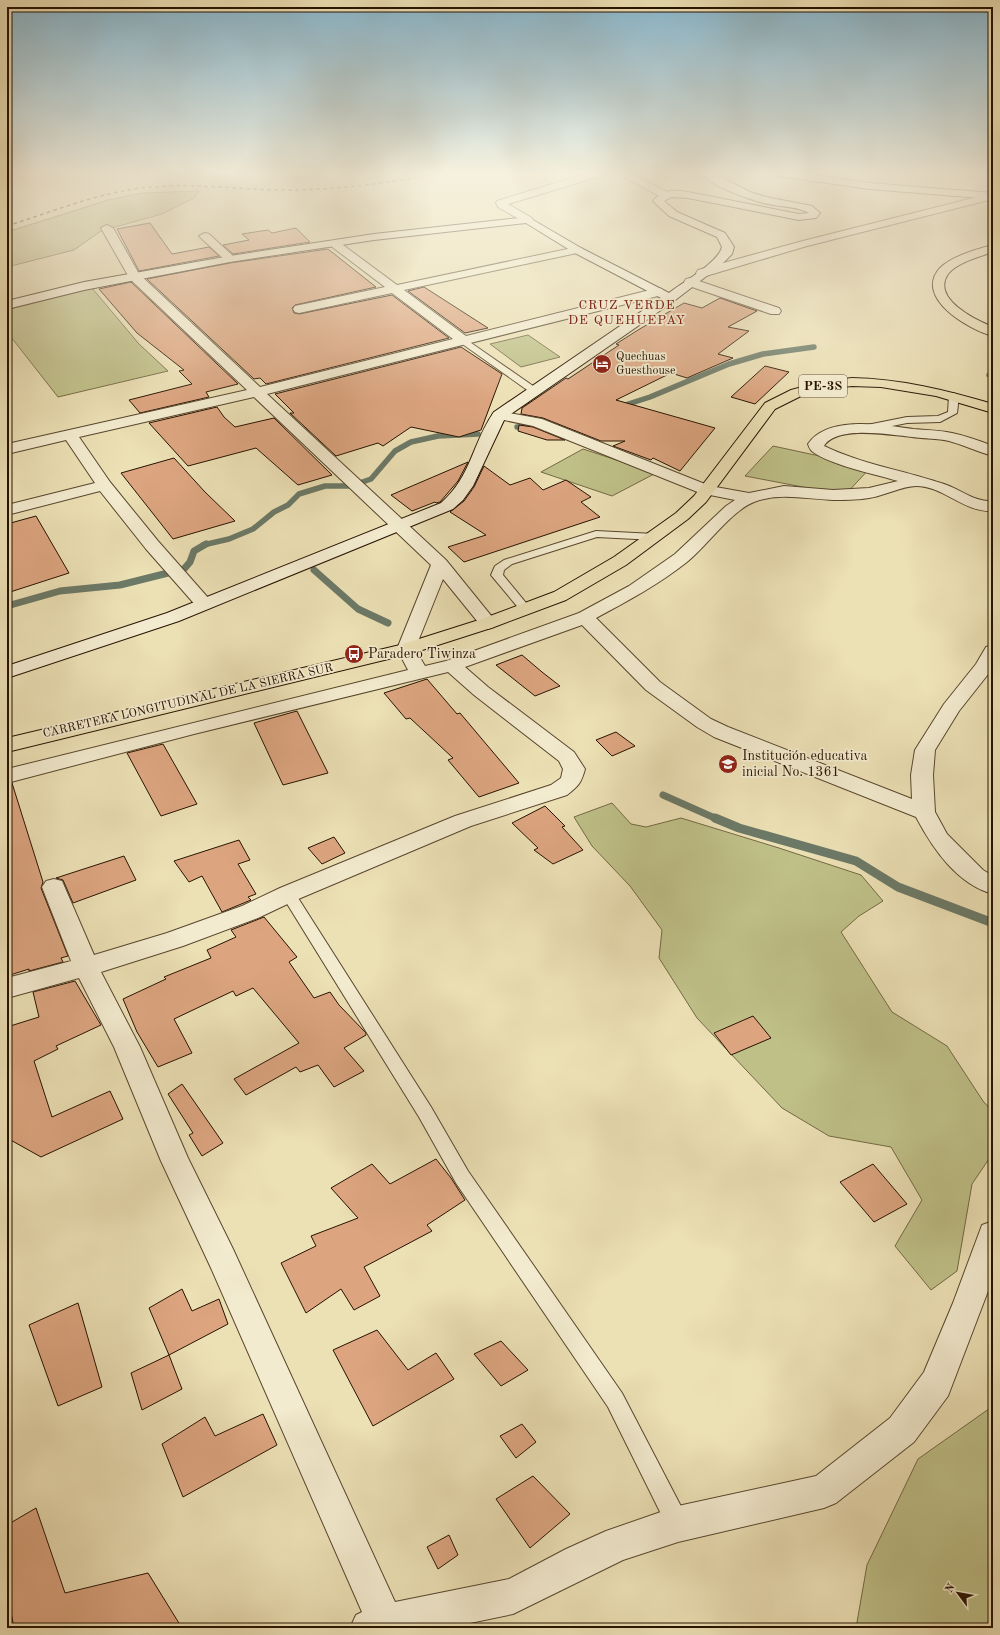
<svg xmlns="http://www.w3.org/2000/svg" width="1000" height="1635" viewBox="0 0 1000 1635" font-family="'Old Standard TT',serif">
<rect width="100%" height="100%" fill="#ece0b5"/>
<filter id="stains"><feTurbulence type="fractalNoise" baseFrequency=".005" numOctaves="4"/><feColorMatrix values="0 0 0 0 .2 0 0 0 0 .09 0 0 0 0 .02 0 0 0 .5 -.17"/></filter>
<radialGradient id="worn" r=".72"><stop offset=".6" stop-color="#630" stop-opacity="0"/><stop offset="1" stop-color="#630" stop-opacity=".3"/></radialGradient>
<!-- green -->
<g fill="#bfc088" stroke="#736944">
<path d="M199 191 194 198 162 214 101 231 74 250 7 267V232L108 200 141 193Z"/>
<path d="M92 288 139 344 168 371 58 397 7 332V310Z"/>
<path d="M528 335 560 357 521 367 490 344Z"/>
<path d="M773 446 871 467 845 495 745 476Z"/>
<path d="M583 449 656 473 612 496 541 472Z"/>
<path d="M612 803 631 824 646 827 681 818 779 848 861 875 883 901 859 916 841 932 892 1012 947 1046 983 1101 993 1112V1153L972 1184 957 1271 931 1290 895 1246 922 1200 891 1147 829 1136 782 1108 697 1018 659 958 662 930 630 886 592 846 574 817Z"/>
<path d="M993 1406V1628H856L867 1565 918 1459Z"/>
</g>
<g fill="none" stroke-linecap="round" stroke-linejoin="round">
<!-- stream-far2 -->
<g stroke="#6b7967" stroke-width="5.5">
<path d="M989 375 993 376"/>
<path d="M619 407 650 397 729 364 763 354 814 347"/>
<path d="M517 427 532 426"/>
<path d="M203 545 229 539 253 529 274 512 288 505 299 494 325 486H351L371 479 395 451 411 442 438 436 478 434"/>
</g>
<!-- stream-far1 -->
<g stroke="#6b7967" stroke-width="7">
<path d="M314 570 358 609 388 623"/>
<path d="M7 606 60 591 120 585 184 569 190 562 194 551 206 544"/>
<path d="M663 795 717 819"/>
</g>
<!-- stream -->
<path stroke="#6b7967" stroke-width="9" d="M715 818 739 828 856 861 898 887 993 923"/>
</g>
<!-- building -->
<g fill="#dca580" stroke="#271200">
<path d="M150 223 172 254 209 247 219 256 139 271 117 229Z"/>
<path d="M296 228 310 242 233 254 223 245 249 240 242 234 268 230 272 233Z"/>
<path d="M328 249 376 287 295 305 292 308 294 313 299 314 392 295 449 338 266 384 260 378 254 379 147 279 230 263Z"/>
<path d="M131 282 238 384 206 392 209 397 140 413 129 400 192 384 179 371 184 370 137 333 99 289Z"/>
<path d="M424 287 488 328 465 333 408 291Z"/>
<path d="M720 298 757 311 728 327 749 331 718 354 733 358 687 378 671 373 616 400 715 428 680 471 653 458 651 460 613 446 625 441H601L543 418 521 414 522 408 566 378 568 379 619 345 616 344 638 330 684 303 702 308Z"/>
<path d="M461 347 502 374 481 430 459 437 411 427 383 446 378 443 336 456 290 413H294L275 394Z"/>
<path d="M765 366 789 372 755 404 731 397Z"/>
<path d="M217 407 224 417 235 427 274 418 332 475 298 485 256 448 188 466 149 423Z"/>
<path d="M519 425 533 427 565 440H547L518 431Z"/>
<path d="M174 458 205 492 235 521 173 539 121 473Z"/>
<path d="M468 462 458 481 440 502 436 503 435 502 412 511 391 495Z"/>
<path d="M484 466 510 485 530 478 543 490 566 480 591 497 581 502 600 517 464 562 448 547 486 535 450 512 464 501 474 487Z"/>
<path d="M36 516 69 573 7 593V524Z"/>
<path d="M522 655 542 672 560 686 535 696 496 665Z"/>
<path d="M427 679 457 714 460 713 519 783 479 797 448 760 453 758 410 718 406 719 384 693Z"/>
<path d="M297 711 328 773 283 785 254 723Z"/>
<path d="M616 732 635 746 612 756 596 740Z"/>
<path d="M163 744 197 804 161 816 127 753Z"/>
<path d="M12 783 43 882 41 888 68 956 61 958 63 962 29 971V969L7 976V784Z"/>
<path d="M545 806 565 826 562 827 583 850 553 864 534 850 538 848 512 823Z"/>
<path d="M334 837 345 853 322 864 308 848Z"/>
<path d="M239 840 250 860 238 864 256 894 248 897 251 900 222 912 202 876 189 882 174 861Z"/>
<path d="M124 856 136 880 73 903 63 880 56 878Z"/>
<path d="M264 917 297 957 289 962 314 998 330 992 339 1005 366 1033V1035L344 1048 364 1071 334 1087 318 1065 300 1072 296 1067 246 1095 234 1079 299 1043 253 988 236 996 233 991 174 1019 192 1053 158 1067 137 1032 123 999 166 979 164 977 211 958 207 950 236 937 231 930Z"/>
<path d="M75 981 101 1025 56 1046 58 1049 34 1061 52 1117 110 1091 123 1119 41 1157 7 1138V1027L39 1017 33 992Z"/>
<path d="M753 1016 771 1038 731 1055 714 1033Z"/>
<path d="M182 1084 223 1143 202 1156 189 1135 193 1133 168 1094Z"/>
<path d="M436 1159 451 1178 465 1200 427 1225 432 1231 364 1267 380 1296 354 1310 341 1289 306 1313 281 1263 316 1246 311 1236 358 1218 331 1188 372 1164 390 1184Z"/>
<path d="M873 1164 907 1204 874 1222 840 1182Z"/>
<path d="M182 1289 192 1311 219 1299 228 1324 169 1355 149 1308Z"/>
<path d="M78 1303 102 1387 58 1406 29 1325Z"/>
<path d="M377 1330 408 1370 436 1353 454 1379 373 1426 333 1350Z"/>
<path d="M501 1341 528 1370 501 1386 474 1354Z"/>
<path d="M169 1355 182 1389 142 1410 131 1373Z"/>
<path d="M263 1414 277 1445 183 1497 162 1444 205 1417 215 1436Z"/>
<path d="M522 1424 536 1442 516 1458 500 1436Z"/>
<path d="M533 1476 570 1514 530 1548 496 1499Z"/>
<path d="M36 1508 65 1593 148 1573 182 1628H14L7 1591V1525Z"/>
<path d="M449 1535 458 1555 438 1569 427 1547Z"/>
</g>
<g fill="none" stroke-linecap="round" stroke-linejoin="round">
<!-- lane casing -->
<g stroke="#58462d" stroke-width="2">
<g id="lane">
<path d="M464 338 536 388 537 390 536 392H530L461 343 460 341Z"/>
<path d="M954 393 959 396 957 413 940 422 907 423 867 431 862 428 867 425 907 417 938 416 948 412 949 396Z"/>
<path d="M596 531 655 534 660 537 655 540 597 537 512 564 504 570 503 575 531 609 529 611H521L491 575 495 566 504 560Z"/>
<path d="M288 889 293 890 431 1107 468 1171 622 1393 686 1516 689 1524 686 1532 678 1535 670 1532 608 1407 456 1183 419 1117 281 894 283 890Z"/>
</g>
</g>
<!-- street casing -->
<g stroke="#58462d" stroke-width="2">
<g id="street">
<path d="M588 173H605L604 175 508 204 532 218 533 220 532 222H524L498 207 496 203 497 201Z"/>
<path d="M617 173H630L669 193 670 195 665 198 661 197Z"/>
<path d="M993 193V199L807 246 706 276H698L696 273 698 270 799 242Z"/>
<path d="M107 225 113 228 139 274 260 387 453 339 392 293 299 313 295 312 293 309 295 306 385 287 331 246 329 244 331 242H339L397 285 577 247 581 248 583 250 581 252 577 253 404 290 466 336 658 288 662 289 664 292 662 295 267 394 446 560 497 623 494 627 488 629 482 627 443 579 415 649 425 666 446 661 579 613 629 586 675 554 726 506 735 500 700 493 533 426 494 418 492 415 494 412 499 411 542 419 710 486 749 493 784 486 833 490 869 488 898 481C874 474 831 465 813 452 810 450 809 447 808 444 828 415 883 425 913 429 926 430 939 430 952 433 966 436 980 441 993 446V456C978 452 964 445 949 441 937 438 925 439 912 437 891 435 837 425 824 446 861 464 902 470 941 483 959 488 975 503 993 501V511C964 513 944 486 916 486 903 486 883 496 869 498 857 500 844 500 833 500 806 499 780 492 754 502 731 511 707 546 687 562 659 584 628 601 596 618L660 682 711 719 728 727 912 799 911 775 915 750 944 704 976 664 986 647 993 645V668L959 711 935 750 933 775 935 812 947 834 983 870 993 876V894C957 884 933 849 916 817L714 737 697 727 646 690 582 625 465 667 488 687 574 752 585 769C581 784 578 786 567 795L471 826 296 900 258 918 183 946 101 972 140 1047 188 1158 233 1249 395 1602 509 1579 566 1549 606 1531 678 1506 816 1476 890 1418 924 1372 953 1303 982 1225 993 1221V1278L948 1396 914 1442 836 1503 824 1508 678 1542 623 1560 513 1614 446 1628H350L356 1615 362 1612 211 1268 161 1161 114 1047 79 978 7 998V978L71 961 42 887 46 881 54 879 62 881 94 955 167 933 242 906 280 888 455 816 551 785 561 778 563 769 559 761 474 695 448 672 194 734 7 783V769L408 670 397 649 431 565 254 397 79 437 110 482 158 541 210 600 213 604 210 608 204 609 198 608 146 549 100 491 7 515V505L95 483 66 440 7 454V444L247 390 130 279 101 228Z"/>
<path d="M205 233 209 234 234 257 236 259 234 261H226L201 238 199 236Z"/>
<path d="M690 278 779 308 781 311 779 314H771L686 285 684 282 686 279Z"/>
</g>
</g>
<!-- secondary casing -->
<g stroke="#271200" stroke-width="2">
<g id="secondary">
<path d="M700 173H713L750 192 766 197 812 206 820 213 816 218 799 220 688 198 672 197 664 201 677 212 725 233 734 247 732 254 721 265 674 301 505 418 473 486 463 500 453 509 179 621 7 678V666L167 613 441 503C472 476 472 443 494 412L661 298 573 252 526 223 374 240 230 262 84 290 7 309V301L84 282 230 256 374 234 528 217 581 248 669 293C683 282 718 263 722 247L717 237 669 216 653 201C662 189 675 190 688 192L799 214 809 213C798 207 785 207 773 205 755 202 712 187 700 173Z"/>
<path d="M773 173H801L869 183 993 193V199L869 189 778 176Z"/>
</g>
</g>
<!-- highway casing -->
<g stroke="#271200" stroke-width="2">
<g id="highway">
<path d="M993 245V252C981 256 956 263 948 274 931 299 976 320 993 327V336C970 330 913 298 940 268 952 256 977 249 993 245Z"/>
<path d="M852 378C901 379 946 390 993 404V413L936 396 881 387 852 386 825 389 801 396 775 409 706 502 688 519 626 565 566 600 494 627 413 653 7 752V738L400 645 482 619 554 592 614 557 676 513 694 496 765 403 791 390 824 381Z"/>
</g>
</g>
<!-- lane -->
<use href="#lane" fill="#f3ebcf" fill-rule="evenodd"/>
<!-- street -->
<use href="#street" fill="#f3ebcf" fill-rule="evenodd"/>
<!-- secondary -->
<use href="#secondary" fill="#f3ebcf" fill-rule="evenodd"/>
<!-- highway -->
<use href="#highway" fill="#ece0b5" fill-rule="evenodd"/>
<!-- rail -->
<g stroke="#271200" stroke-width="1.5" stroke-dasharray="3.5 3.5" stroke-linecap="butt">
<path d="M919 173 993 178"/>
<path d="M7 226C51 212 95 194 141 188 191 182 240 190 290 190 343 190 395 181 447 173"/>
</g>
</g>
<!-- sky -->
<linearGradient id="sky" x2="0" y2="1"><stop stop-color="#88b8d0"/><stop offset="0.43" stop-color="#f6f1de"/><stop offset="1" stop-color="#f6f1de" stop-opacity="0"/></linearGradient>
<rect width="1000" height="402" fill="url(#sky)"/>
<!-- icons -->
<defs>
<g id="hotel-disc" transform="scale(1)"><circle r="9.5" fill="#8f2418" stroke="#f3ebcf"/><path d="M-6-4.5h1.5V1H6V5H4.5V3h-9V5H-6ZM-4 0a1.8 1.8 0 1 1 3.6 0ZM.5 0V-2.5h3Q6-2.5 6 0Z" fill="#fff"/></g>
<g id="bus-disc" transform="scale(1)"><circle r="9.5" fill="#8f2418" stroke="#f3ebcf"/><path d="M-5-6H5V4H4V6H2V4H-2V6H-4V4H-5ZM-3.5-4V0h7V-4ZM-3.5 1.2v1.5H-2V1.2ZM2 1.2v1.5H3.5V1.2Z" fill="#fff"/></g>
<g id="school-disc" transform="scale(1)"><circle r="9.5" fill="#8f2418" stroke="#f3ebcf"/><path d="M0-5L7-2L0 1L-7-2ZM-4 1L0 2.5L4 1V4Q0 6-4 4Z" fill="#fff"/></g>
</defs>
<g fill-rule="evenodd">
<use href="#hotel-disc" x="602" y="364"/>
<use href="#bus-disc" x="354" y="654"/>
<use href="#school-disc" x="728" y="764"/>
</g>
<g text-anchor="middle" dominant-baseline="central" stroke-width="3.5" stroke-linejoin="round" paint-order="stroke">
<!-- far-poi labels -->
<g font-size="12" fill="#271200" stroke="#f3ebcf" text-anchor="start">
<text x="616" y="357">Quechuas<tspan x="616" dy="14">Guesthouse</tspan></text>
</g>
<!-- far-street labels -->
<g font-size="12" fill="#271200" stroke="#f3ebcf">
<text transform="translate(188 701) rotate(-13)">CARRETERA LONGITUDINAL DE LA SIERRA SUR</text>
</g>
<!-- far-neighbourhood labels -->
<g font-size="13" letter-spacing="1" fill="#7a1f14" stroke="#f3ebcf">
<text x="627" y="305">CRUZ VERDE<tspan x="627" dy="15">DE QUEHUEPAY</tspan></text>
</g>
<!-- shield labels -->
<rect fill="#f3ebcf" stroke="#64533e" stroke-width="1" x="799" y="375" width="48" height="22" rx="3"/>
<g font-size="13" font-weight="bold" fill="#271200">
<text x="823" y="386">PE-3S</text>
</g>
<!-- poi labels -->
<g font-size="14" fill="#271200" stroke="#f3ebcf" text-anchor="start">
<text x="368" y="654">Paradero Tiwinza</text>
<text x="742" y="756">Institución educativa<tspan x="742" dy="16">inicial No. 1361</tspan></text>
</g>
</g>
<!-- margin -->
<rect width="1000" height="1635" fill="none" stroke="#ece0b5" stroke-width="24"/>
<rect x="8" y="8" width="984" height="1619" fill="none" stroke="#271200" stroke-width="2"/>
<rect x="12" y="12" width="976" height="1611" fill="none" stroke="#271200"/>
<!-- north arrow -->
<g transform="translate(958 1593) rotate(302)" stroke="#f3ebcf" stroke-width="3" paint-order="stroke">
<path d="M0-3L7 15L0 10L-7 15Z" fill="#271200"/>
<text y="-6" font-size="11" font-weight="bold" text-anchor="middle" fill="#271200">N</text>
</g>
<rect width="100%" height="100%" filter="url(#stains)"/>
<rect width="100%" height="100%" fill="url(#worn)"/>
</svg>
